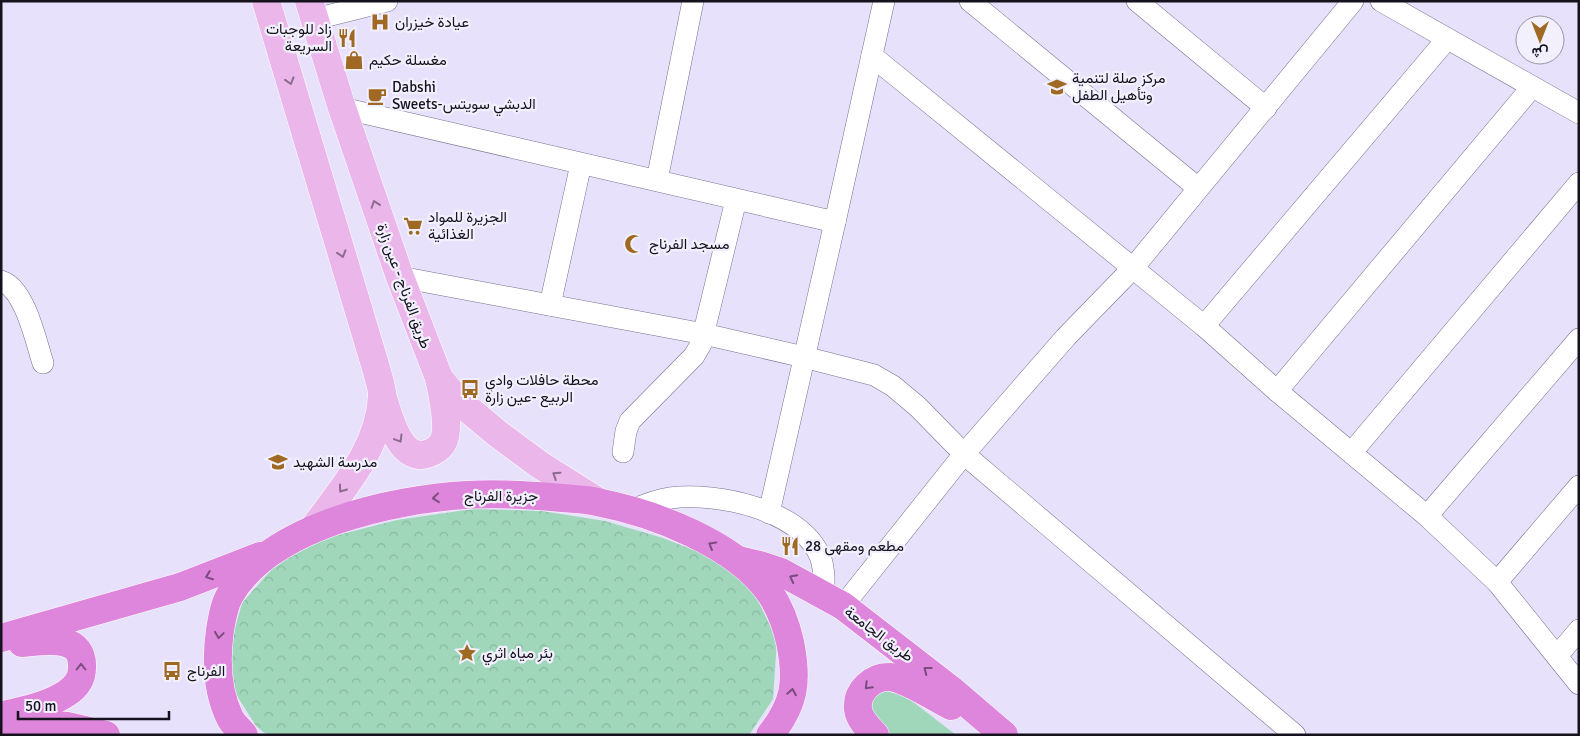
<svg xmlns="http://www.w3.org/2000/svg" width="1580" height="736" viewBox="0 0 1580 736" font-family="Signika,Vazirmatn,sans-serif">
<defs>
<pattern id="park-crowns" width="20" height="18" patternUnits="userSpaceOnUse" patternTransform="scale(1.25)"><rect width="20" height="18" fill="#a0d7bb"/><path d="M2 6a3 3 0 1 1 6 0M12 15a3 3 0 1 1 6 0" fill="none" stroke="#89b8a0"/></pattern>
</defs>
<rect width="100%" height="100%" fill="#e7e1fc"/>
<!-- green -->
<path fill="#a0d7bb" d="M878 688 908 698 956 735H892L883 730 865 696Z"/>
<!-- park -->
<path fill="url(#park-crowns)" d="M473 509 542 511 605 521 663 538 711 557 752 588 777 640 773 699 749 735H267L256 726 234 691 229 649 242 603 279 561 330 537 397 520Z"/>
<g fill="none" stroke-linecap="round" stroke-linejoin="round">
<!-- minor casing -->
<g stroke="#78718f" stroke-width="22">
<g id="minor">
<path d="M970 1 1198 188"/>
<path d="M1137 1 1266 108"/>
<path d="M1381 1 1579 113"/>
<path d="M315 19 387 1"/>
<path d="M872 56 1204 326 1277 391 1427 516 1497 582 1579 684"/>
<path d="M342 108 835 222"/>
<path d="M657 180 693 1"/>
<path d="M400 277 704 334 804 357 874 375 893 386 918 407 964 454 1295 735"/>
<path d="M1 281C25 288 36 342 43 363"/>
<path d="M550 305 581 164"/>
<path d="M1204 326 1447 39"/>
<path d="M1277 391 1532 87"/>
<path d="M623 452 626 431 630 421 694 356 701 344 736 200"/>
<path d="M1352 452 1579 183"/>
<path d="M630 511C644 505 656 500 670 498 717 492 799 509 820 556 825 569 824 581 824 594"/>
<path d="M769 513 835 222 884 1"/>
<path d="M1427 516 1579 339"/>
<path d="M1497 582 1579 486"/>
<path d="M843 606 964 454 1066 337 1133 268 1353 1"/>
<path d="M1557 656 1579 630"/>
</g>
</g>
<!-- major casing -->
<g stroke="#fff" stroke-width="29">
<g id="major">
<path d="M266 1 376 368C378 377 382 386 382 395 380 448 343 488 313 529"/>
<path d="M309 1 342 108 400 277 439 378 456 399 498 434 540 465 597 501"/>
<path d="M382 395C388 413 399 463 427 454 434 452 441 447 444 440 450 425 442 394 439 378"/>
</g>
</g>
<!-- highway casing -->
<g stroke="#fff" stroke-width="29">
<g id="highway">
<path d="M739 560 760 565 781 572 843 606 949 688 1004 735"/>
<path d="M1 638 180 587 260 556"/>
<path d="M1 716C23 710 48 706 67 693 76 687 82 679 82 668 84 633 44 641 22 643"/>
<path d="M5 721 67 726 106 735"/>
<path d="M244 735C240 730 233 724 230 718 216 690 216 659 220 630 222 618 224 605 230 595 270 526 393 499 467 495 498 493 530 495 562 498 573 499 586 499 597 502 654 513 736 544 770 593 780 608 786 624 790 642 798 681 795 704 770 735"/>
<path d="M875 735C868 728 859 719 858 709 856 691 873 676 890 677 907 679 935 698 951 706"/>
</g>
</g>
<!-- minor -->
<use href="#minor" stroke="#fff" stroke-width="21"/>
<!-- major -->
<use href="#major" stroke="#ebb6ea" stroke-width="28"/>
<!-- highway -->
<use href="#highway" stroke="#de86dc" stroke-width="28"/>
</g>
<!-- one-way arrows -->
<defs><path id="oneway-chevron" d="M-2-3.5L2.5 0L-2 3.5" fill="none" stroke-width="1.6" stroke-linecap="round" stroke-linejoin="round" transform="scale(1.25)"/></defs>
<g stroke="#8b6c8e">
<use href="#oneway-chevron" transform="translate(290 81) rotate(73)"/>
<use href="#oneway-chevron" transform="translate(375 204) rotate(-109)"/>
<use href="#oneway-chevron" transform="translate(342 254) rotate(73)"/>
<use href="#oneway-chevron" transform="translate(399 439) rotate(59)"/>
<use href="#oneway-chevron" transform="translate(556 475) rotate(-147)"/>
<use href="#oneway-chevron" transform="translate(342 489) rotate(126)"/>
</g>
<g stroke="#7a4c7d">
<use href="#oneway-chevron" transform="translate(436 498) rotate(174)"/>
<use href="#oneway-chevron" transform="translate(712 545) rotate(-150)"/>
<use href="#oneway-chevron" transform="translate(209 576) rotate(159)"/>
<use href="#oneway-chevron" transform="translate(793 578) rotate(-153)"/>
<use href="#oneway-chevron" transform="translate(219 635) rotate(98)"/>
<use href="#oneway-chevron" transform="translate(81 667) rotate(-90)"/>
<use href="#oneway-chevron" transform="translate(927 670) rotate(-142)"/>
<use href="#oneway-chevron" transform="translate(868 686) rotate(135)"/>
<use href="#oneway-chevron" transform="translate(792 692) rotate(-80)"/>
</g>
<!-- icons -->
<defs>
<g id="hospital-bare" transform="scale(1.5)"><path d="M-5-5h3v3.5h4V-5h3V5h-3V1.5h-4V5h-3Z" fill="#9f6923" stroke="#f3f0fe" stroke-width="2.5" paint-order="stroke"/></g>
<g id="restaurant-bare" transform="scale(1.5)"><path d="M-5-6h1v4h1v-4h1v4h1v-4h1v5L-1.5 .5V6h-2V.5L-5-1ZM5-6V6H3V1.5H1.5Q1.5-4 5-6Z" fill="#9f6923" stroke="#f3f0fe" stroke-width="2.5" paint-order="stroke"/></g>
<g id="shop-bare" transform="scale(1.5)"><path d="M-5-2.5h2.3a2.7 3.5 0 0 1 5.4 0H5L5.5 6h-11ZM-1.5-2.5h3a1.5 2.3 0 0 0-3 0Z" fill="#9f6923" stroke="#f3f0fe" stroke-width="2.5" paint-order="stroke"/></g>
<g id="school-bare" transform="scale(1.5)"><path d="M0-5L7-2L0 1L-7-2ZM-4 1L0 2.5L4 1V4Q0 6-4 4Z" fill="#9f6923" stroke="#f3f0fe" stroke-width="2.5" paint-order="stroke"/></g>
<g id="cafe-bare" transform="scale(1.5)"><path d="M-5.5-4.5H6V0H3Q3 3.5 0 3.5H-2.5Q-5.5 3.5-5.5 0ZM3-3.2v2h1.7v-2ZM-6 4.5H4V6H-6Z" fill="#9f6923" stroke="#f3f0fe" stroke-width="2.5" paint-order="stroke"/></g>
<g id="supermarket-bare" transform="scale(1.5)"><path d="M-6-5.5h2.5l.6 2H6L4.5 2H-2.5L-4.4-4H-6ZM-1.5 3.2a1.3 1.3 0 1 0 .1 0ZM3 3.2a1.3 1.3 0 1 0 .1 0Z" fill="#9f6923" stroke="#f3f0fe" stroke-width="2.5" paint-order="stroke"/></g>
<g id="mosque-bare" transform="scale(1.5)"><path d="M3.5-4.9A6 6 0 1 0 3.5 4.9A5 5 0 1 1 3.5-4.9Z" fill="#9f6923" stroke="#f3f0fe" stroke-width="2.5" paint-order="stroke"/></g>
<g id="bus-bare" transform="scale(1.5)"><path d="M-5-6H5V4H4V6H2V4H-2V6H-4V4H-5ZM-3.5-4V0h7V-4ZM-3.5 1.2v1.5H-2V1.2ZM2 1.2v1.5H3.5V1.2Z" fill="#9f6923" stroke="#f3f0fe" stroke-width="2.5" paint-order="stroke"/></g>
<g id="sight-bare" transform="scale(1.5)"><path d="M0-6L1.8-2.2L6-1.7L2.9 1.2L3.7 5.4L0 3.3L-3.7 5.4L-2.9 1.2L-6-1.7L-1.8-2.2Z" fill="#9f6923" stroke="#f3f0fe" stroke-width="2.5" paint-order="stroke"/></g>
</defs>
<g fill-rule="evenodd">
<use href="#hospital-bare" x="380" y="22"/>
<use href="#restaurant-bare" x="347" y="38"/>
<use href="#shop-bare" x="354" y="60"/>
<use href="#school-bare" x="1057" y="87"/>
<use href="#cafe-bare" x="377" y="96"/>
<use href="#supermarket-bare" x="413" y="226"/>
<use href="#mosque-bare" x="634" y="244"/>
<use href="#bus-bare" x="470" y="389"/>
<use href="#school-bare" x="278" y="462"/>
<use href="#restaurant-bare" x="790" y="546"/>
<use href="#sight-bare" x="467" y="653"/>
<use href="#bus-bare" x="172" y="671"/>
</g>
<g text-anchor="middle" dominant-baseline="central" stroke-width="4.5" stroke-linejoin="round" paint-order="stroke">
<!-- poi labels -->
<g font-size="15" fill="#15121e" stroke="#f3f0fe" text-anchor="start">
<text x="395" y="22">عيادة خيزران</text>
<text x="332" y="29" text-anchor="end">زاد للوجبات<tspan x="332" dy="17">السريعة</tspan></text>
<text x="369" y="60">مغسلة حكيم</text>
<text x="1072" y="78">مركز صلة لتنمية<tspan x="1072" dy="17">وتأهيل الطفل</tspan></text>
<text x="392" y="87">Dabshi<tspan x="392" dy="17">Sweets-الدبشي سويتس</tspan></text>
<text x="428" y="217">الجزيرة للمواد<tspan x="428" dy="17">الغذائية</tspan></text>
<text x="649" y="244">مسجد الفرناج</text>
<text x="485" y="380">محطة حافلات وادي<tspan x="485" dy="17">الربيع -عين زارة</tspan></text>
<text x="293" y="462">مدرسة الشهيد</text>
<text x="805" y="546">مطعم ومقهى 28</text>
<text x="482" y="653">بئر مياه اثري</text>
<text x="187" y="671">الفرناج</text>
</g>
<!-- street labels -->
<g font-size="15" fill="#15121e" stroke="#f3f0fe">
<text transform="translate(404 286) rotate(70)">طريق الفرناج - عين زارة</text>
<text x="501" y="496">جزيرة الفرناج</text>
<text transform="translate(879 634) rotate(37)">طريق الجامعة</text>
</g>
</g>
<!-- border -->
<rect width="1580" height="736" fill="none" stroke="#15121e" stroke-width="5"/>
<!-- north arrow -->
<g transform="translate(1540 40) rotate(180)"><circle r="24" fill="#f3f0fe" stroke="#9a97a4"/>
<path d="M0-4L9 19L0 12L-9 19Z" fill="#9f6923"/>
<text y="-8" font-size="14" font-weight="bold" text-anchor="middle" fill="#15121e">ش</text>
</g>
<!-- scale -->
<path d="M18 711v8h151v-8" fill="none" stroke="#15121e" stroke-width="2.5"/>
<text x="25" y="711" font-size="15" fill="#15121e" stroke="#f3f0fe" stroke-width="4" paint-order="stroke">50 m</text>
</svg>
